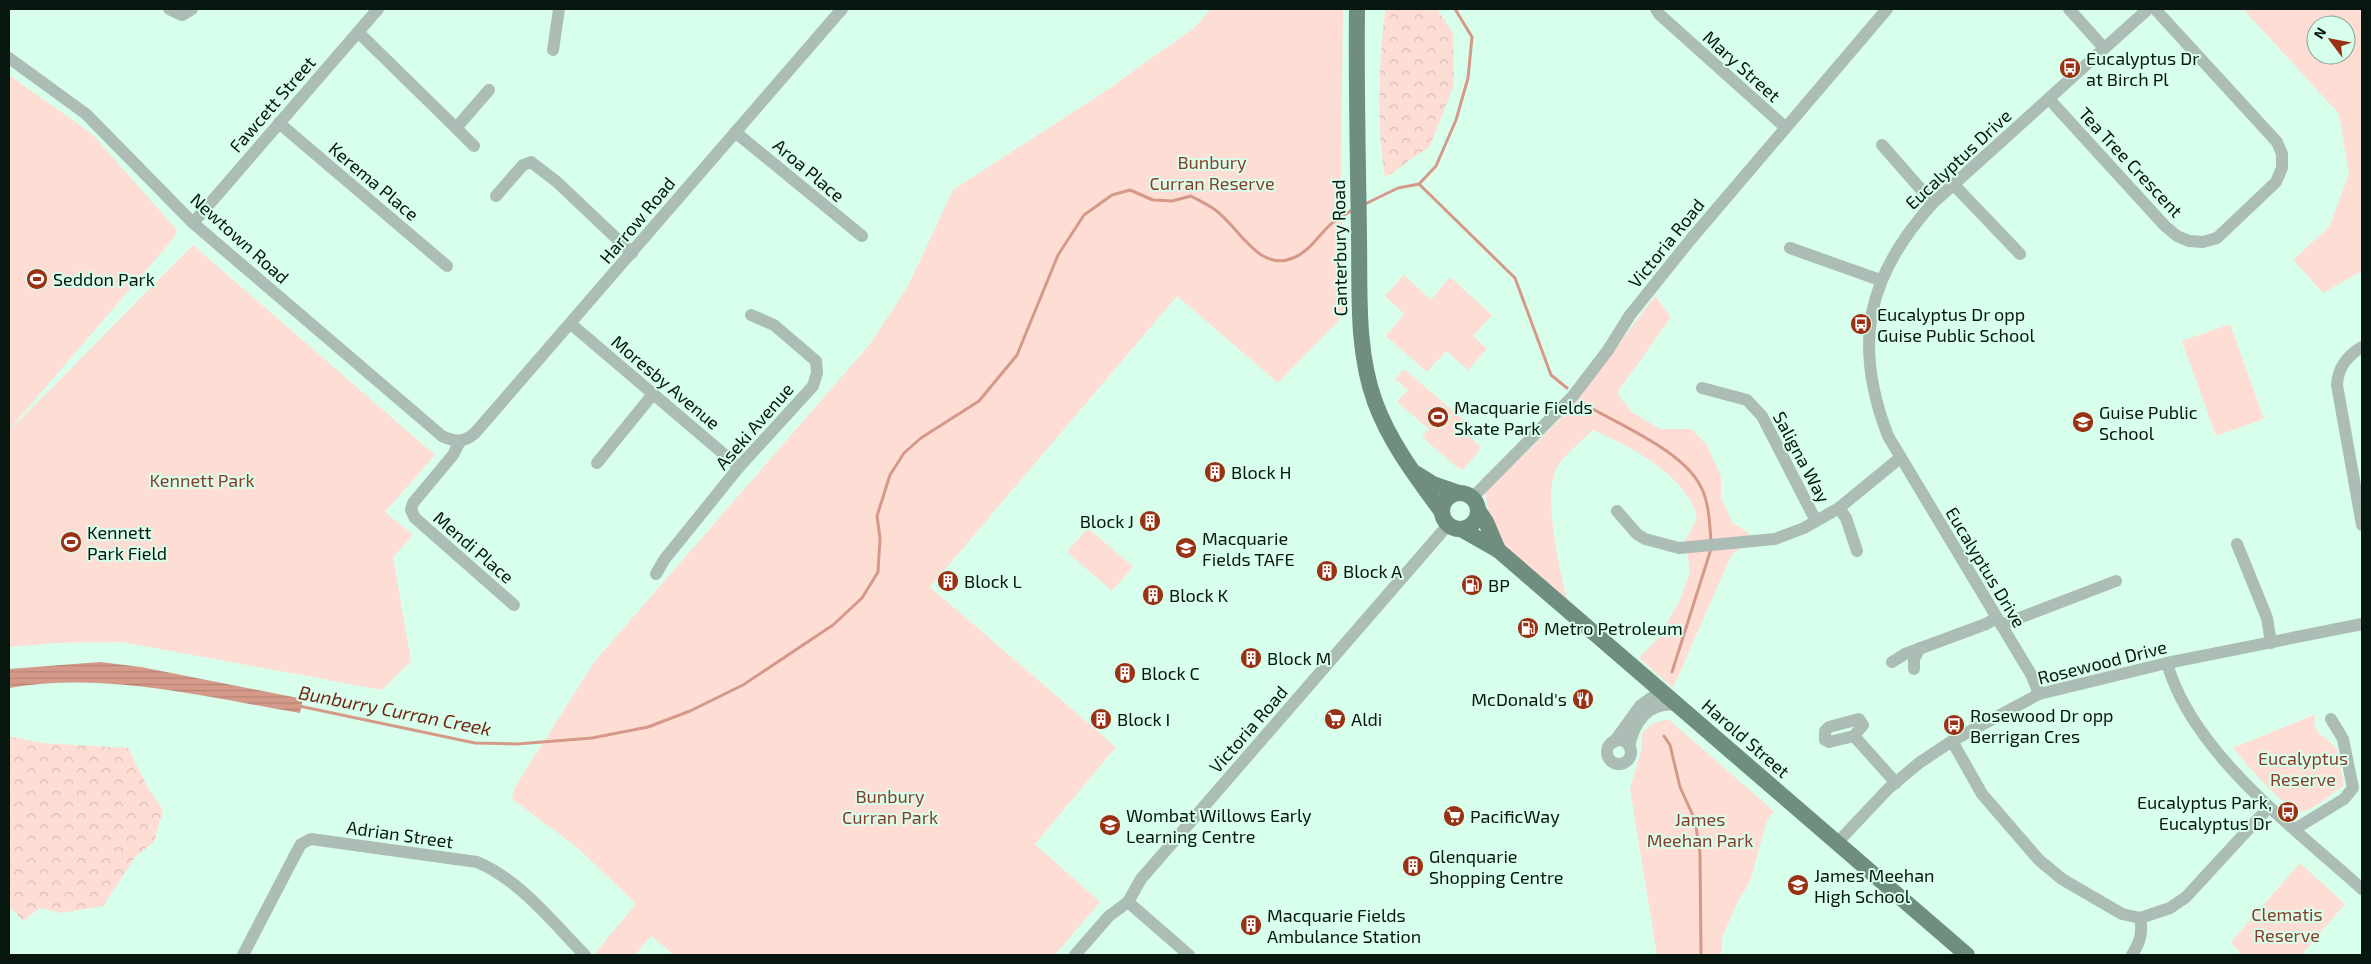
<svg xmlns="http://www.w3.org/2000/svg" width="2371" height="964" viewBox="0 0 2371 964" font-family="'Exo 2',sans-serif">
<defs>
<pattern id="forest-crowns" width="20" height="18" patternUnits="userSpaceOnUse" patternTransform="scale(1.25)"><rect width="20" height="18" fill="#feddd4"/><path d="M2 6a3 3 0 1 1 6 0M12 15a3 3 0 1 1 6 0" fill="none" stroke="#d8bdb5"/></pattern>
<pattern id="water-rules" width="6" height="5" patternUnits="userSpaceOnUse" patternTransform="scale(1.25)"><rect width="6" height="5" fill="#d59989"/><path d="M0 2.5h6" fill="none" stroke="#b58375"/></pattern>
</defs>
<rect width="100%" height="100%" fill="#d8ffec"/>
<!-- forest -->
<g fill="url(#forest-crowns)">
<path d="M1385 9H1437L1453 33 1454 85 1430 146 1385 178C1376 122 1379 65 1385 9Z"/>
<path d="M9 736 42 743 128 748 148 788 163 810 154 842 135 857 103 906 62 913 40 908 23 921 9 906Z"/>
</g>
<!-- park -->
<g fill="#feddd4" fill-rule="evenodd">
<path d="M1211 9H1343L1341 176 1346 313 1278 383 1177 296 930 587 1116 747 1035 844 1100 902 1055 955H674L651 936 635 955H599L596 952 636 904 578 848 512 799 515 787 595 661 870 344 908 286 953 190 1104 92 1194 28Z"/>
<path d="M2243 9H2362V271L2323 293 2293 260 2329 227 2349 174 2339 114ZM2316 25H2346V55H2316Z"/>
<path d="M9 75 92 134 177 230 173 239 9 430Z"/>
<path d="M193 245 435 455 385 512 413 535 393 557 411 661 382 690 122 642 57 643 9 647V431Z"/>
<path d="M1404 275 1431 300 1450 277 1492 315 1473 336 1487 349 1468 370 1446 351 1427 372 1386 336 1404 314 1385 296Z"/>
<path d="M1655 296 1671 317 1617 393 1632 412 1660 429H1691L1706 444 1721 476V497L1732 522 1752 536 1731 556 1673 688 1639 658 1660 636 1681 598 1690 571 1685 541 1697 519C1695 513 1694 505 1690 500 1668 465 1628 446 1593 430 1582 441 1566 453 1558 466 1541 491 1560 570 1567 599L1494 538 1485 493 1571 408Z"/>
<path d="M2230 324 2264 419 2216 436 2182 341Z"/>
<path d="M1404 369 1465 421 1462 425 1473 435 1471 438 1480 446 1479 448 1480 450 1463 470 1461 468 1459 469 1422 437 1429 429 1397 402 1408 390 1395 379Z"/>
<path d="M1088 528 1133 567 1112 591 1067 552Z"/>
<path d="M2316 714C2309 734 2327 736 2337 749L2344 785C2335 792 2315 808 2305 811 2288 816 2244 761 2233 748Z"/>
<path d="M1668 719 1774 811 1767 821 1750 881 1736 905 1722 938 1721 955H1657L1630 789 1642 747V733L1652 724Z"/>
<path d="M2300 863 2345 904 2301 955H2242L2231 942Z"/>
</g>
<!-- water -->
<path fill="url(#water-rules)" d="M100 662 141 667 303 699 300 713C205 697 105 671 9 688V669Z"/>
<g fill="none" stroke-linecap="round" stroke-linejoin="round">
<!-- stream -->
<g stroke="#d59989" stroke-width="3">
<path d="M1419 184 1515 278 1551 375 1567 388"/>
<path d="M1365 204 1398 188 1419 184 1436 166 1456 120 1468 78 1472 37 1455 9"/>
<path d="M1584 404C1619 425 1685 451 1702 489 1709 504 1710 526 1711 542"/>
<path d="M1672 672 1711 549"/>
<path d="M299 706 475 743 517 744 592 738 648 727 690 711 743 685 833 625 862 598 878 572 880 538 877 516 890 475 904 453 921 438 979 401 1017 355 1058 255 1084 215 1112 195 1130 190 1153 200 1172 201 1191 196C1198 200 1207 204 1214 209 1238 225 1258 273 1293 258 1309 252 1318 236 1330 225 1336 219 1345 215 1352 210"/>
<path d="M1664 736 1670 745 1680 787 1695 820 1700 853 1701 955"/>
</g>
<!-- minor -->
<g stroke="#acbdb5" stroke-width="12">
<path d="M169 9 182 15 192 9"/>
<path d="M1656 9 1659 14 1785 127"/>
<path d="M2069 9 2104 48"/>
<path d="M358 32 456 128 489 90"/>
<path d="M553 50 559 9"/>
<path d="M9 58 86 114 193 223 442 436C455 442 464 443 475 433L842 9"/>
<path d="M2049 99 2165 226 2177 236 2189 241 2203 242 2217 238 2276 182 2282 168V154L2277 142 2155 9"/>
<path d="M279 123 447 266"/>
<path d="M456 128 474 146"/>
<path d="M735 132 862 236"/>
<path d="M1882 145 1933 203"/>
<path d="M1954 185 2020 254"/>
<path d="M496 196 523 165 531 162 557 182 632 253"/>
<path d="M193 223 378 9"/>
<path d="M1790 248 1880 280"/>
<path d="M571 324 739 467"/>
<path d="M2362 347C2347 356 2338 367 2337 385L2362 525"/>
<path d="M1702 388 1747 400 1762 416 1816 521"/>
<path d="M460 441 453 455 413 503 411 510 415 518 514 605"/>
<path d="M597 463 653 394"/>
<path d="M1472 498 1573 396 1608 350 1630 315 1691 239 1887 9"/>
<path d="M1839 508 1846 518 1857 551"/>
<path d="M1617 511 1637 534 1645 539 1679 548 1775 539 1804 528 1839 508 1900 458"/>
<path d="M2237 544 2267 618 2271 643"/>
<path d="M656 574 664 560 739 467 813 386 817 373 816 361 774 325 751 315"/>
<path d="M2001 625 2116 581"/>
<path d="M1892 662 1905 654 1986 624 1996 618"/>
<path d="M2167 663C2192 753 2296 829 2362 889"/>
<path d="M1914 669V659L1920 648"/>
<path d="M2039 694 2032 676 1888 436C1852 343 1867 276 1933 203L2148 9"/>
<path d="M1859 719 1863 725 1854 736 1829 742 1825 740V731L1829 727Z"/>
<path d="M1854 736 1896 783"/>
<circle cx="1619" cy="752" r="12"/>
<path d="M1952 741 1982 794 2039 860 2062 879 2122 914 2140 918 2170 908 2186 897 2269 807"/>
<path d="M1614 742 1640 706 1661 691"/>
<path d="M1629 746C1635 720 1649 701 1678 705"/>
<path d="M2295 829 2344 799 2353 788 2343 739 2331 719"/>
<path d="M1837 843 1888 789 1919 763 1952 741 2039 694 2167 663 2362 624"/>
<path d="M1128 902 1189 955"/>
<path d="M243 955 295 855 301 844 311 839 477 862C520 880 552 922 585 955"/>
<path d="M1075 955 1109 916 1128 902 1141 879 1448 525"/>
<path d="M2132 955C2140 942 2143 933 2140 918"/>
</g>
<!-- major -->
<g stroke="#708e80" stroke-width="16">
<path d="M1357 9C1356 85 1358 161 1359 237 1360 292 1356 350 1375 402 1390 443 1417 478 1442 512"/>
<path d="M1417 474 1433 484 1459 493"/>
<circle cx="1460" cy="511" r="18"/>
<path d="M1478 510 1486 522 1498 550"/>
<path d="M1461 529 1498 550 1967 955"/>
</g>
</g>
<!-- icons -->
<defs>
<g id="bus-disc" transform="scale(1.125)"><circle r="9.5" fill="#993114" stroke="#d8ffec"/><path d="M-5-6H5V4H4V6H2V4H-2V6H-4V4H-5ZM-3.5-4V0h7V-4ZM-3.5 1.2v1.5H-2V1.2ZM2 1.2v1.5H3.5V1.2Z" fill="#fff"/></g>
<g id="stadium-disc" transform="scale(1.125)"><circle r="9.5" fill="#993114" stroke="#d8ffec"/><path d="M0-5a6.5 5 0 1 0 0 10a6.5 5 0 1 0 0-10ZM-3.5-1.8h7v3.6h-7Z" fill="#fff"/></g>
<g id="school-disc" transform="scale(1.125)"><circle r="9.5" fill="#993114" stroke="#d8ffec"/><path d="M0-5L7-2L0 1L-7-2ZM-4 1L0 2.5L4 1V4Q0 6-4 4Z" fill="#fff"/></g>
<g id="building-disc" transform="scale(1.125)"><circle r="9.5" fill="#993114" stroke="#d8ffec"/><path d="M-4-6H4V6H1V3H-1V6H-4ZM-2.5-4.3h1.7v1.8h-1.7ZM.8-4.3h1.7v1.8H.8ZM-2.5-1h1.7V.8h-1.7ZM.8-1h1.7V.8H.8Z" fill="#fff"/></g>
<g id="university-disc" transform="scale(1.125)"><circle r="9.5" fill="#993114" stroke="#d8ffec"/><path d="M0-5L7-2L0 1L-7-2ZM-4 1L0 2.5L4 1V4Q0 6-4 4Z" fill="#fff"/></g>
<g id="fuel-disc" transform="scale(1.125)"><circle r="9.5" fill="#993114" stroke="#d8ffec"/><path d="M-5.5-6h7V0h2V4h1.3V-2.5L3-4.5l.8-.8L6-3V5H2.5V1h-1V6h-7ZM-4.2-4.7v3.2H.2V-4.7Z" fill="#fff"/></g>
<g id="restaurant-disc" transform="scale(1.125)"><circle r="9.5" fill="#993114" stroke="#d8ffec"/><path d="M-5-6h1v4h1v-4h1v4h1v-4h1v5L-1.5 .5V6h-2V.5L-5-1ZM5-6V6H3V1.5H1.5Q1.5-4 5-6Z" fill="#fff"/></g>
<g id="supermarket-disc" transform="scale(1.125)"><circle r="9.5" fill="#993114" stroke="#d8ffec"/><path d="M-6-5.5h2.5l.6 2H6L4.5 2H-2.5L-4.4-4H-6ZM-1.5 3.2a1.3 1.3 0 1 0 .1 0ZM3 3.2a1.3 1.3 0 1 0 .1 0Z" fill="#fff"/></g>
</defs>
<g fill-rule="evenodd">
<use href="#bus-disc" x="2070" y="68"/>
<use href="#stadium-disc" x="37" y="279"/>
<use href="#bus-disc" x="1861" y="324"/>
<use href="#stadium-disc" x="1438" y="417"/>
<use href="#school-disc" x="2083" y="422"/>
<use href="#building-disc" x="1215" y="472"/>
<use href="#building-disc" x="1150" y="521"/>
<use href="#stadium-disc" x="71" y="542"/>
<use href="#university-disc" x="1186" y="548"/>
<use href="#building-disc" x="1327" y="571"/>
<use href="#building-disc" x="948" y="581"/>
<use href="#fuel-disc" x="1472" y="585"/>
<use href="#building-disc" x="1153" y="595"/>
<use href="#fuel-disc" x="1528" y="628"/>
<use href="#building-disc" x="1251" y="658"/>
<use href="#building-disc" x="1125" y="673"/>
<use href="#restaurant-disc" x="1583" y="699"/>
<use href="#building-disc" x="1101" y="719"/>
<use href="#supermarket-disc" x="1335" y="719"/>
<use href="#bus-disc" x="1954" y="725"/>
<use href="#bus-disc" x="2288" y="812"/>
<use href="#supermarket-disc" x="1454" y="816"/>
<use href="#school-disc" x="1110" y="825"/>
<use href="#building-disc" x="1413" y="866"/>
<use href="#school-disc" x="1798" y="885"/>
<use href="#building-disc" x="1251" y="925"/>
</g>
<g text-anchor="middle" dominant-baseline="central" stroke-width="4" stroke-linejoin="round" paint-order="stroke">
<!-- poi labels -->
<g font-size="18" fill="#081610" stroke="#d8ffec" text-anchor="start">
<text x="2086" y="58">Eucalyptus Dr<tspan x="2086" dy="21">at Birch Pl</tspan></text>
<text x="53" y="279">Seddon Park</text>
<text x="1877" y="314">Eucalyptus Dr opp<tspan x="1877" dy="21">Guise Public School</tspan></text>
<text x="1454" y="407">Macquarie Fields<tspan x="1454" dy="21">Skate Park</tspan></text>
<text x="2099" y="412">Guise Public<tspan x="2099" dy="21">School</tspan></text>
<text x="1231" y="472">Block H</text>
<text x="1134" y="521" text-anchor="end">Block J</text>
<text x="87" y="532">Kennett<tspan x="87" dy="21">Park Field</tspan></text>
<text x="1202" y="538">Macquarie<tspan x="1202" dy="21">Fields TAFE</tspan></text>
<text x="1343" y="571">Block A</text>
<text x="964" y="581">Block L</text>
<text x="1488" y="585">BP</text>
<text x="1169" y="595">Block K</text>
<text x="1544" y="628">Metro Petroleum</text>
<text x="1267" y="658">Block M</text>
<text x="1141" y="673">Block C</text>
<text x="1567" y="699" text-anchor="end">McDonald's</text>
<text x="1970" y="715">Rosewood Dr opp<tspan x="1970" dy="21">Berrigan Cres</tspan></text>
<text x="1117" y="719">Block I</text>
<text x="1351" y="719">Aldi</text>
<text x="2272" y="802" text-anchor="end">Eucalyptus Park,<tspan x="2272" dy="21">Eucalyptus Dr</tspan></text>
<text x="1126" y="815">Wombat Willows Early<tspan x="1126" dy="21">Learning Centre</tspan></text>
<text x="1470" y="816">PacificWay</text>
<text x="1429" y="856">Glenquarie<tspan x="1429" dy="21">Shopping Centre</tspan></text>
<text x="1814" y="875">James Meehan<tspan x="1814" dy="21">High School</tspan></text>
<text x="1267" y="915">Macquarie Fields<tspan x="1267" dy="21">Ambulance Station</tspan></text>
</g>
<!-- street labels -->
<g font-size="18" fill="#081610" stroke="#d8ffec">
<text transform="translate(1742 66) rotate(42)">Mary Street</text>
<text transform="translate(272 104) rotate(-49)">Fawcett Street</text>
<text transform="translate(1958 159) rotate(-43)">Eucalyptus Drive</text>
<text transform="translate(2131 162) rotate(47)">Tea Tree Crescent</text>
<text transform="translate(809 170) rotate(40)">Aroa Place</text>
<text transform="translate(374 181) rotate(40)">Kerema Place</text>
<text transform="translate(637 220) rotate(-50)">Harrow Road</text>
<text transform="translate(240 238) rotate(42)">Newtown Road</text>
<text transform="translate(1666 243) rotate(-51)">Victoria Road</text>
<text transform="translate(1339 248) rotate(-91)">Canterbury Road</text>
<text transform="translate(666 382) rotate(40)">Moresby Avenue</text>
<text transform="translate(754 426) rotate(-49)">Aseki Avenue</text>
<text transform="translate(1802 457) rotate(62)">Saligna Way</text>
<text transform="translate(474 547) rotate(41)">Mendi Place</text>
<text transform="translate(1986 567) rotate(59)">Eucalyptus Drive</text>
<text transform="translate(2102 662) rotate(-14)">Rosewood Drive</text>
<text transform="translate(1248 729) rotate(-49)">Victoria Road</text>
<text transform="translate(1746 738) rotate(41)">Harold Street</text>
<text transform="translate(400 834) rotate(8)">Adrian Street</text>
</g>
<!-- park labels -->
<g font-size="18" fill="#873d29" stroke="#d8ffec">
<text x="1212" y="162">Bunbury<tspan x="1212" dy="21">Curran Reserve</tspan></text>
<text x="202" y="480">Kennett Park</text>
<text x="2303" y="758">Eucalyptus<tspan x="2303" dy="21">Reserve</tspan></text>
<text x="890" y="796">Bunbury<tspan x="890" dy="21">Curran Park</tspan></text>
<text x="1700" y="819">James<tspan x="1700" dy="21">Meehan Park</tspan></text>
<text x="2287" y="914">Clematis<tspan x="2287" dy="21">Reserve</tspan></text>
</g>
<!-- water labels -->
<g font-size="19" font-style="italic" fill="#6f2714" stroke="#d8ffec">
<text transform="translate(395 710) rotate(11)">Bunburry Curran Creek</text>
</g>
</g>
<!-- border -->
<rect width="2371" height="964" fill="none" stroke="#081610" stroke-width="20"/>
<!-- north arrow -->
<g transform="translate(2331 40) rotate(302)"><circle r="24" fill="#d8ffec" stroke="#85a294"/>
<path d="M0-4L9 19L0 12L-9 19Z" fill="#993114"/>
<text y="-8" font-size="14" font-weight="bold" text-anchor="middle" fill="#081610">N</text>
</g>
</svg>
